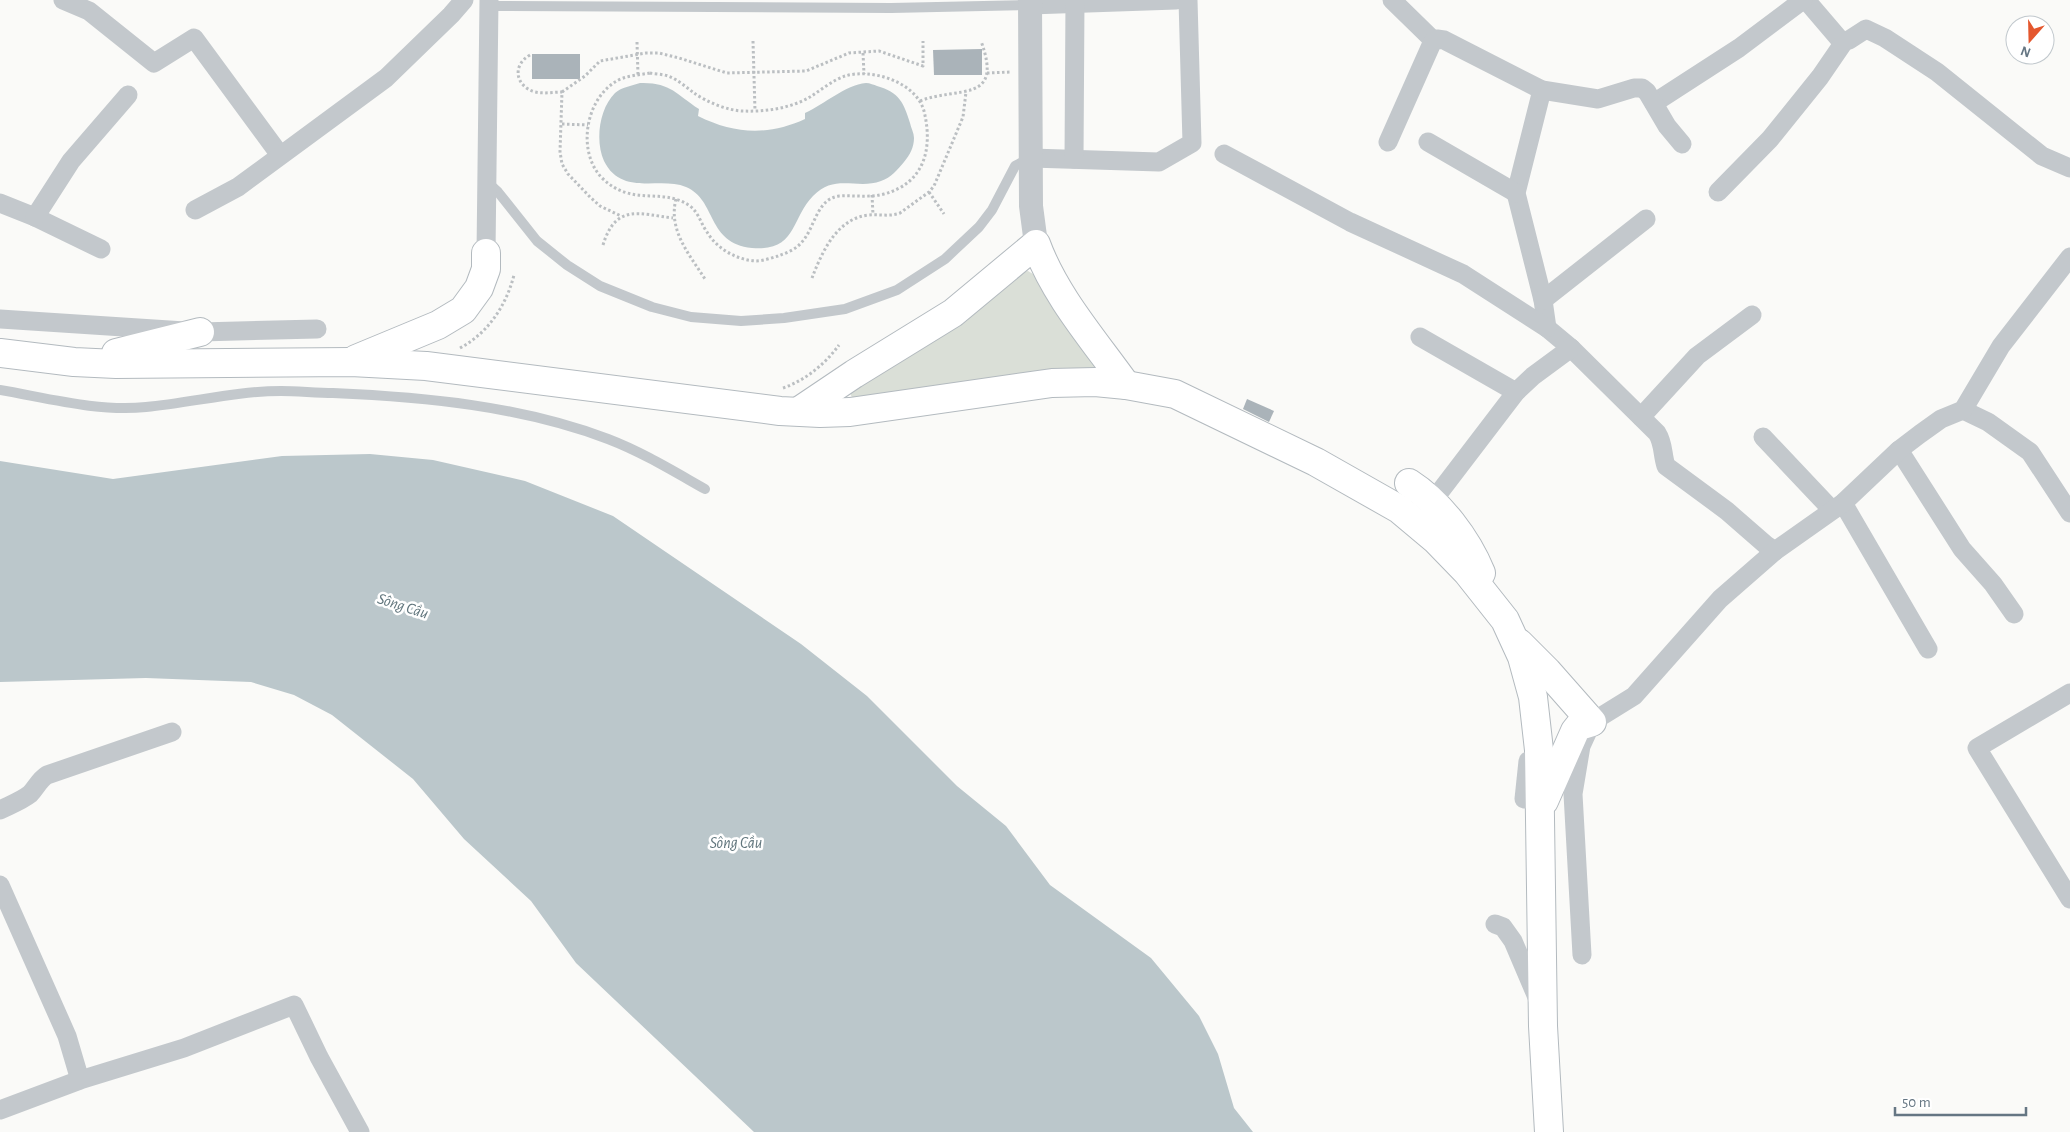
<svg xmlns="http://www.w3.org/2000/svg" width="2070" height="1132" viewBox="0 0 2070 1132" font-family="'Alegreya Sans',sans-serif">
<rect width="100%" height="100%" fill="#fafaf8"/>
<!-- green -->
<path fill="#dadfd7" d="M1028 271 1033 274 1098 364 1093 374 853 400 850 393 862 380 997 295 1022 272Z"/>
<!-- water -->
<g fill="#bbc7cb">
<path d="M640 83C670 82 676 94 699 109L698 116C734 134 768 136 805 119V113C825 104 845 85 866 83 870 83 874 85 877 86 899 92 904 103 910 123 911 128 914 133 914 138 914 147 910 155 904 162 898 169 891 178 881 181 857 190 835 173 813 196 791 218 797 252 752 248 706 243 717 200 686 187 660 176 622 197 604 161 595 141 599 109 615 93 622 87 631 86 640 83Z"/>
<path d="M370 454 433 460 525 481 613 516 801 644 867 696 957 786 1006 826 1050 885 1151 958 1199 1016 1218 1054 1234 1108 1253 1132H754L576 963 531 901 464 839 413 779 332 715 294 695 251 682 146 678 0 682V461L113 479 282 456Z"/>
</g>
<!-- building -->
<g fill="#aab3b9">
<path d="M982 49V75H934L933 50Z"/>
<rect x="532" y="54" width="48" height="25"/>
<path d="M1247 399 1274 411 1269 422 1243 409Z"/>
</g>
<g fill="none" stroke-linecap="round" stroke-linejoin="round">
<!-- secondary casing -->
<g stroke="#b3babf" stroke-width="30">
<g id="secondary">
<path d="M0 353 74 362 116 364 351 362 426 366 780 411 820 413 850 412 1052 383 1095 382 1126 385 1175 394 1316 462 1399 509 1436 540 1467 572 1505 620 1522 657 1533 697 1539 750 1543 1026 1549 1132"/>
<path d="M116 353 200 332"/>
<path d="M356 359 438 325 463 310 479 288 486 269V253"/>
<path d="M799 411 854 374 953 313 1036 244C1055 296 1094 340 1126 385"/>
<path d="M1409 483C1440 503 1467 539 1481 573"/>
<path d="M1519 643 1547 671 1592 722 1579 726 1575 731 1544 801"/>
</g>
</g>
<!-- path -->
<g stroke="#bbbfc2" stroke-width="3" stroke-dasharray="2.5 2.5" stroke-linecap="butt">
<path d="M753 41 755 111"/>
<path d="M637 42 638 75"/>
<path d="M863 53 864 74"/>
<path d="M530 55C512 65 515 86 535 92 544 94 553 92 562 92L560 152 562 164 568 174 590 197 600 206 621 216"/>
<path d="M650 73C655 74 662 74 668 76 677 79 686 87 694 93 707 102 728 111 744 111 766 112 791 108 810 97 821 90 833 80 845 76 872 68 916 82 924 111 933 148 925 183 884 194 869 198 854 195 839 196 816 199 815 229 801 243 795 250 786 253 778 256 771 258 763 261 756 261 737 260 717 249 707 232 701 224 699 213 690 206 661 186 633 208 602 178 577 152 585 101 615 82 624 76 638 75 650 73Z"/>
<path d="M987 73 1011 72"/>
<path d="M562 92 585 76 600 61 646 53H659L679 58 727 73 806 71 849 53 879 51 923 66V41"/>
<path d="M920 101C958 86 1004 104 981 41"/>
<path d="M562 124 588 125"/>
<path d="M929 192 944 214"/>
<path d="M872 195 873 215"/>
<path d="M676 199C668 230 689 254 705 279"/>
<path d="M603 245C616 203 639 214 673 218"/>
<path d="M812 278C822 252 837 218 869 215 879 214 890 217 900 213L929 192 934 186 963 117 966 92"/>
<path d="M460 348C488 333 506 306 514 275"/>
<path d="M783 388C806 380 825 364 839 345"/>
</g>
<!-- service -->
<g stroke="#c3c8cc" stroke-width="10">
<path d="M489 6 891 8 1030 5"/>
<path d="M486 181 498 192 537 241 567 265 600 286 652 307 691 317 741 321 784 318 845 309 897 290 945 259 979 227 992 210 1015 166 1030 158"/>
<path d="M0 390C47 398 98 412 146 407 191 403 235 391 281 391 298 391 316 393 333 393 425 397 521 406 608 439 642 452 673 471 705 489"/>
</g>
<!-- minor -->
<g stroke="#c3c8cc" stroke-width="19">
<path d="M63 0 89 11 154 63 194 38 280 155"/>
<path d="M1392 0 1434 41"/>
<path d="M1806 0 1841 41 1849 40 1866 29 1885 38 1937 72 2042 156 2070 168"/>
<path d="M1030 5 1176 0"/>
<path d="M1542 90 1516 193 1543 300 1547 328 1571 348 1657 433C1664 444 1662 454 1666 466L1727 511 1766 545 1775 551"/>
<path d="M1654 103 1739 48 1803 0"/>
<path d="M1388 142 1432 43 1437 39 1444 40 1542 90 1598 99 1634 88H1642L1647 92 1667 126 1682 144"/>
<path d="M1428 142 1516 193"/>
<path d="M1224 154 1350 222 1463 274 1547 328"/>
<path d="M1031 158 1159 162 1192 143 1188 0"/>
<path d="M1074 159 1075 0"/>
<path d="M1718 192 1770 139 1820 77 1844 42"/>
<path d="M0 203 35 217 101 249"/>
<path d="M195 210 238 187 386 78 451 15 464 0"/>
<path d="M35 217 71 161 128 95"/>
<path d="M486 253 489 0"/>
<path d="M1543 300 1646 219"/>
<path d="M0 319 200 332 317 329"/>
<path d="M1420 337 1516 392"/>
<path d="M1963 410 1988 422 2030 452 2070 513"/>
<path d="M1641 417 1697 356 1752 315"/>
<path d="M1763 437 1832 510"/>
<path d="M1899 450 1962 549 1993 584 2014 614"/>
<path d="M1432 502 1516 392 1533 376 1571 348"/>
<path d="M1843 503 1928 649"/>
<path d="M2070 693 1977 748 2070 899"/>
<path d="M1524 799 1528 761"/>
<path d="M0 810C10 805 21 801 30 794 36 788 39 780 47 775L172 732"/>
<path d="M0 885 67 1036 80 1080"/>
<path d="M1495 924 1503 927 1513 941 1539 1002"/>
<path d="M1582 955 1573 794 1581 746 1592 722 1634 696 1720 599 1775 551 1843 503 1899 450 1920 434 1941 419 1963 410 2001 346 2070 257"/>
<path d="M0 1110 80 1080 184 1048 294 1005 319 1057 360 1132"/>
</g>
<!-- tertiary -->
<path stroke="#c3c8cc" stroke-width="24" d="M1030 0 1031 206 1036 244"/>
<!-- secondary -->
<use href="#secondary" stroke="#fff" stroke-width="28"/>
</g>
<g text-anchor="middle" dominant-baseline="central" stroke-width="5" stroke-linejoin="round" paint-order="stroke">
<!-- water labels -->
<g font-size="16" font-style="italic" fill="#60757c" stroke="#fff">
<text transform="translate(403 606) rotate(18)">Sông Cầu</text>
<text x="736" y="843">Sông Cầu</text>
</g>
</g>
<!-- north arrow -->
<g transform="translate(2030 40) rotate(200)"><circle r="24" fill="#ffffff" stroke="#c1c8cd"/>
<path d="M0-4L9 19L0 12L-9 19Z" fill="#e4572e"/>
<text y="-8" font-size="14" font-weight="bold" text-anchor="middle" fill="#657683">N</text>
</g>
<!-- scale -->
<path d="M1895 1107v8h131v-8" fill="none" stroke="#657683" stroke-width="2.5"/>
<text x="1902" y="1107" font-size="15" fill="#657683" stroke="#ffffff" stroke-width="4" paint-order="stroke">50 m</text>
</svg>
